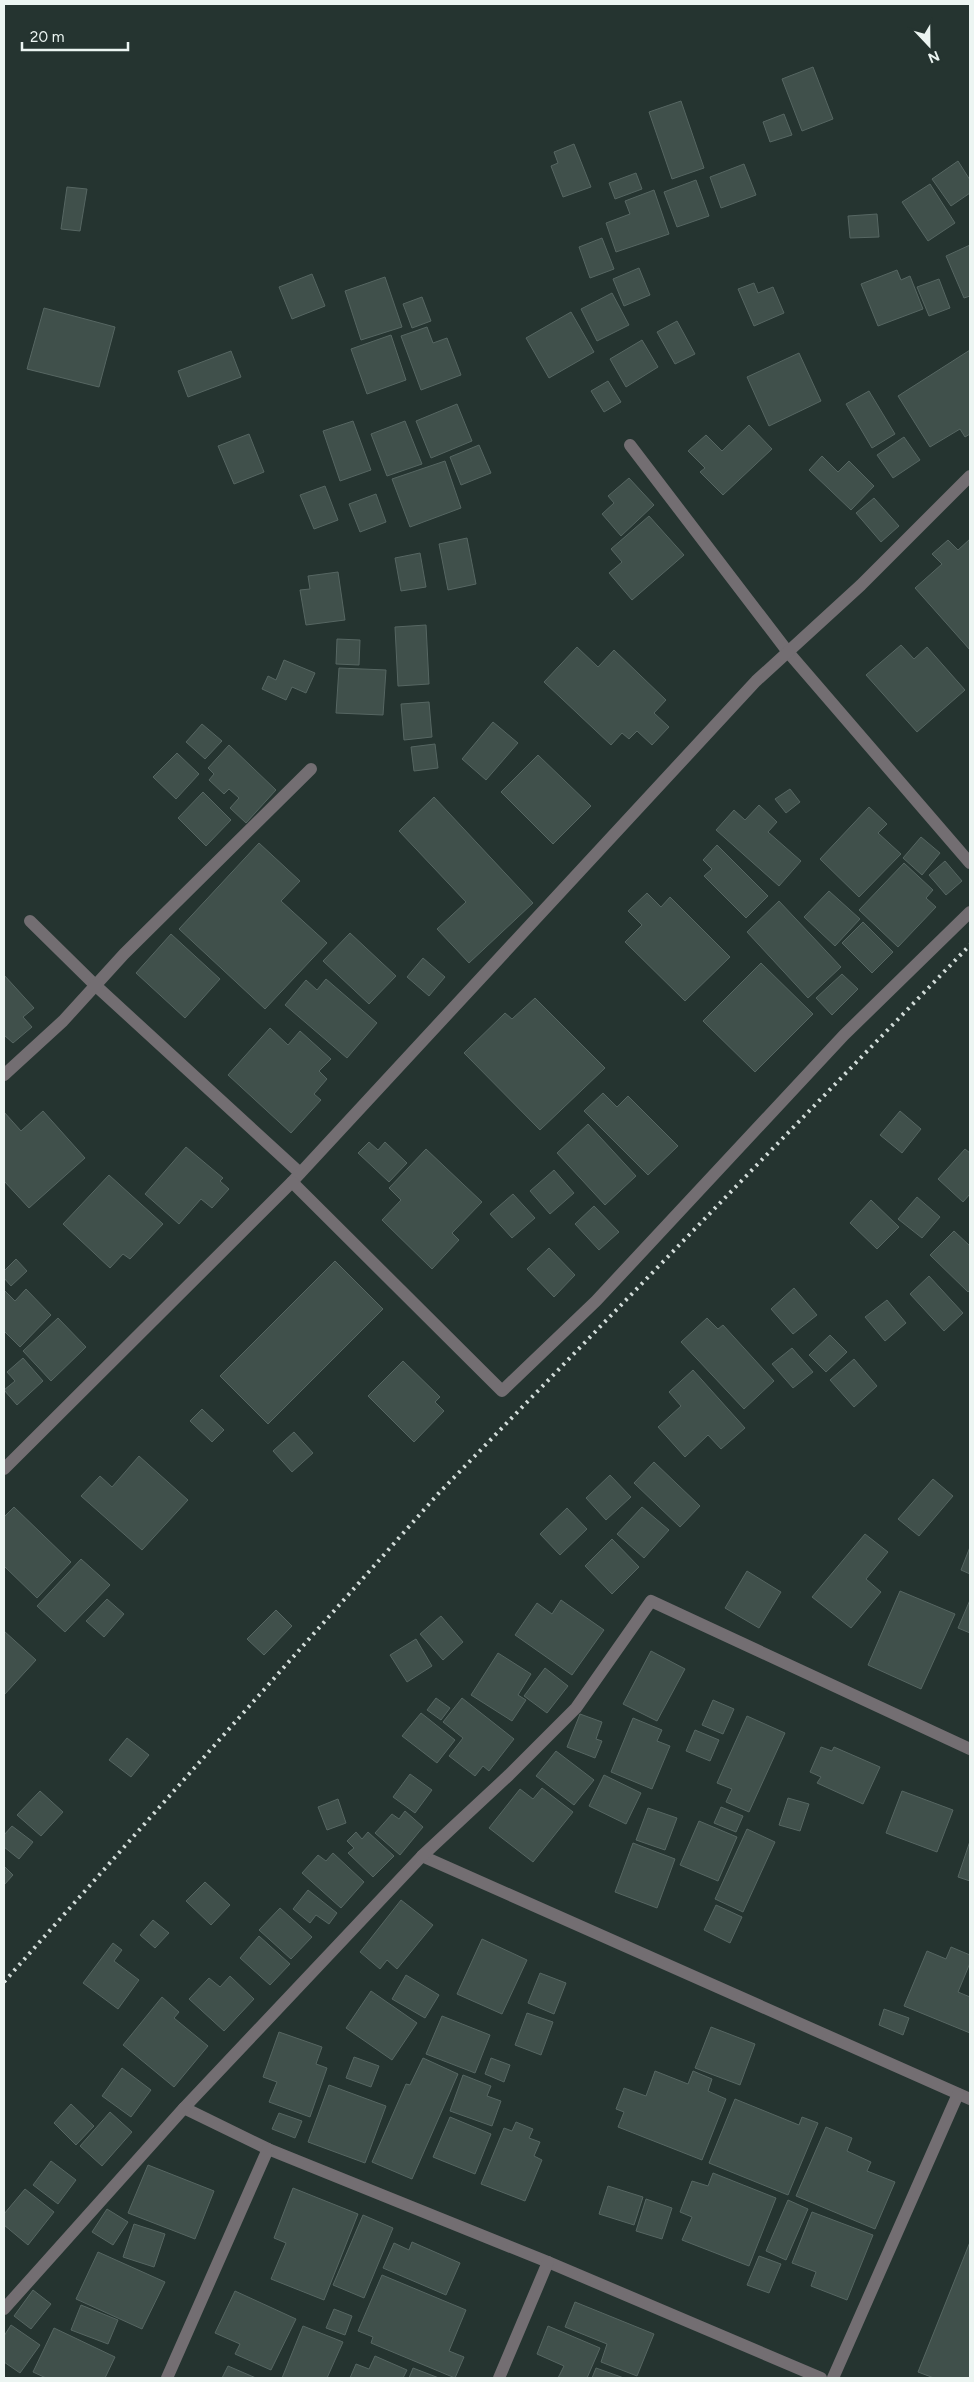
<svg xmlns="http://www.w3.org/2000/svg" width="974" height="2382" viewBox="0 0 974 2382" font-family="Figtree,sans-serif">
<rect width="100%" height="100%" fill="#253430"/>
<!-- building -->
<g fill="#40504b" stroke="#566662">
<path d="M813 67 833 119 802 131 782 79Z"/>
<path d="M681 101 704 168 672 179 649 112Z"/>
<path d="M784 114 792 135 770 142 763 122Z"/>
<path d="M574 144 591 187 563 197 551 166 558 163 554 152Z"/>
<path d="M958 161 970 180V193L951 206 932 179Z"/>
<path d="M744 164 756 195 721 208 710 177Z"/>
<path d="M636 173 642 189 615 199 609 183Z"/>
<path d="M696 180 709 216 677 227 664 192Z"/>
<path d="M930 184 955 223 928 241 902 202Z"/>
<path d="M67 187 87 189 80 231 61 229Z"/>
<path d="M654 190 669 234 616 252 606 223 630 214 625 201Z"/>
<path d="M877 214 879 237 850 238 848 216Z"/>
<path d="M602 238 614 269 590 278 579 247Z"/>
<path d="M970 245V296L964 298 946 256Z"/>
<path d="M639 268 650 295 624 306 613 279Z"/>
<path d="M897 270 901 280 910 276 923 309 878 326 861 284Z"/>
<path d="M312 274 325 306 292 319 279 287Z"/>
<path d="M385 277 402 327 361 340 345 291Z"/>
<path d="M939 279 950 308 929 316 917 287Z"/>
<path d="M754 283 758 293 773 287 784 313 754 326 738 289Z"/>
<path d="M612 293 629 325 597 341 581 309Z"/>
<path d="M422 297 431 321 412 328 403 304Z"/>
<path d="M44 308 115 327 99 387 27 369Z"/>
<path d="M571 312 594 352 549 378 526 338Z"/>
<path d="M677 321 695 354 675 364 657 332Z"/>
<path d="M427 327 433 343 447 338 461 375 421 390 401 336Z"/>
<path d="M391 335 406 380 367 394 351 349Z"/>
<path d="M642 340 658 367 626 387 610 359Z"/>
<path d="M970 350V434L965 437 960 429 930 447 898 396Z"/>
<path d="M231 351 241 377 188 397 178 371Z"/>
<path d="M799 353 821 401 769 426 747 377Z"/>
<path d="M608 381 621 402 604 412 591 391Z"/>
<path d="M869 391 895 434 872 448 846 404Z"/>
<path d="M457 404 472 441 431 458 416 421Z"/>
<path d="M353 421 371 470 340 481 323 431Z"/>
<path d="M405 421 422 464 387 476 371 434Z"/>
<path d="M749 425 772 449 723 495 700 472 705 468 688 451 706 435 722 451Z"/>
<path d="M249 434 264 472 234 484 218 446Z"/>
<path d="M904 437 920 460 893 478 877 455Z"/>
<path d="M479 445 491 473 461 485 450 457Z"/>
<path d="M822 456 838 472 849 461 874 486 851 510 809 470Z"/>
<path d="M445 461 461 508 410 527 392 479Z"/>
<path d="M629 478 654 505 621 536 602 514 614 503 608 496Z"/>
<path d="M325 486 338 520 314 529 300 495Z"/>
<path d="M376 494 386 522 360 532 349 504Z"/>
<path d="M874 498 899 526 881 542 856 513Z"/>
<path d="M649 516 684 555 632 600 609 573 622 562 611 549Z"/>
<path d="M467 538 476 584 448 590 439 544Z"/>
<path d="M970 539V650L915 588 942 564 932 554 948 540 958 550Z"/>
<path d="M420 553 426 587 401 591 395 558Z"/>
<path d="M338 572 345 620 306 625 300 590 310 589 308 576Z"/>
<path d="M426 625 429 684 398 686 395 627Z"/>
<path d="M337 639 360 640 359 665 336 664Z"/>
<path d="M901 645 914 659 927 647 965 690 917 732 866 675Z"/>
<path d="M577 647 598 667 614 650 666 700 654 713 669 727 652 745 637 731 629 739 622 733 611 745 544 682Z"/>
<path d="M284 660 315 673 306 693 292 687 286 700 262 689 268 676 276 680Z"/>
<path d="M339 668 386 670 383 715 336 713Z"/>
<path d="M429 702 432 737 404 740 401 704Z"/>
<path d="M493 722 518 743 486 780 462 759Z"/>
<path d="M202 724 222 741 205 759 186 742Z"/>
<path d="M435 744 438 768 414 771 411 747Z"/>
<path d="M229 745 276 790 246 823 230 808 239 798 229 789 224 794 209 780 214 774 208 768Z"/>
<path d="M177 753 199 774 176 799 153 777Z"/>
<path d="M538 755 591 806 553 844 501 792Z"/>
<path d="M790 789 800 802 786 813 775 799Z"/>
<path d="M203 792 231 820 206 846 178 818Z"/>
<path d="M434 797 533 903 469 963 437 929 466 902 399 831Z"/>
<path d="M759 805 777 822 768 832 801 861 779 886 716 830 734 810 745 820Z"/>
<path d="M869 807 887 824 878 833 901 854 859 897 820 859Z"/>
<path d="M921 837 940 853 922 875 903 858Z"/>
<path d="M259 843 300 881 281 901 327 943 265 1009 179 929Z"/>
<path d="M717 845 768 896 746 918 704 876 712 869 703 860Z"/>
<path d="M945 861 962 881 946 895 929 875Z"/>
<path d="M904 863 933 890 926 898 936 907 898 947 859 910Z"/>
<path d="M829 891 860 919 835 946 804 917Z"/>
<path d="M647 893 661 907 670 897 730 957 685 1001 625 942 642 925 628 911Z"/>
<path d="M779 901 841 967 808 998 747 932Z"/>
<path d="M863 922 893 952 872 973 842 943Z"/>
<path d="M350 933 396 976 369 1004 323 961Z"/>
<path d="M171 934 220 979 185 1018 136 973Z"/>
<path d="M423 958 445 977 429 996 407 977Z"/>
<path d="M761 963 813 1014 755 1072 703 1021Z"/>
<path d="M842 974 858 989 832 1015 816 998Z"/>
<path d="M4 975 34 1008 23 1017 32 1027 13 1043 4 1035Z"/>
<path d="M326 979 377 1023 347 1058 285 1005 306 980 317 990Z"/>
<path d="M535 998 605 1068 540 1130 464 1053 505 1013 512 1019Z"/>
<path d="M270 1028 288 1045 300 1031 331 1059 319 1071 327 1079 314 1094 321 1100 291 1133 228 1075Z"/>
<path d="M603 1093 617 1107 628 1096 678 1146 648 1175 584 1111Z"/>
<path d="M43 1111 85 1158 29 1208 4 1181V1112L21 1131Z"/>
<path d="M900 1111 921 1129 902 1153 880 1135Z"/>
<path d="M588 1124 636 1176 605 1205 557 1153Z"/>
<path d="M369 1142 378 1150 385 1142 407 1163 389 1182 358 1153Z"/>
<path d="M186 1147 223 1178 220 1181 229 1189 212 1208 201 1199 179 1224 145 1194Z"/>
<path d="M426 1149 482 1202 452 1233 459 1240 432 1269 382 1220 401 1200 389 1188Z"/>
<path d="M965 1149 970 1153V1194L963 1202 938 1179Z"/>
<path d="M554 1170 574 1193 550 1214 530 1191Z"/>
<path d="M109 1175 163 1224 130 1259 123 1254 110 1268 63 1224Z"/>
<path d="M513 1194 535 1218 512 1238 490 1214Z"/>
<path d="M917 1197 940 1217 922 1238 898 1219Z"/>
<path d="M871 1200 899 1227 877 1249 850 1223Z"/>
<path d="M594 1206 619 1232 599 1250 575 1224Z"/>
<path d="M954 1231 970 1246V1290L968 1292 930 1255Z"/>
<path d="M549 1248 575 1275 554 1297 527 1269Z"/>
<path d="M16 1259 27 1271 11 1286 4 1278V1271Z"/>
<path d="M335 1261 383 1309 268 1424 220 1376Z"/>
<path d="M929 1276 963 1313 944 1331 910 1294Z"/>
<path d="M794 1288 817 1315 793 1334 771 1309Z"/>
<path d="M26 1289 51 1315 20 1347 4 1331V1290L15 1301Z"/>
<path d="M887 1300 906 1323 885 1341 865 1317Z"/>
<path d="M58 1318 86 1347 51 1381 23 1351Z"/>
<path d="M707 1318 718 1329 723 1325 774 1381 744 1409 681 1342Z"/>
<path d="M830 1335 847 1352 826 1372 809 1355Z"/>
<path d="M792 1348 813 1372 793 1388 772 1364Z"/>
<path d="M23 1358 43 1381 17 1405 4 1390 15 1381 7 1372Z"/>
<path d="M854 1359 877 1386 854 1407 830 1380Z"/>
<path d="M403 1361 440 1397 435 1402 444 1411 414 1442 368 1396Z"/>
<path d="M693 1370 745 1428 721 1449 708 1435 685 1457 658 1427 681 1406 669 1392Z"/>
<path d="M202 1409 224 1430 212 1442 190 1421Z"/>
<path d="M294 1432 313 1453 292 1472 273 1451Z"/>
<path d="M139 1456 188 1500 142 1550 81 1496 100 1476 112 1487Z"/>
<path d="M654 1462 700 1506 680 1527 634 1483Z"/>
<path d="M610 1475 631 1497 606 1520 586 1498Z"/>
<path d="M933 1479 953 1496 919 1536 898 1519Z"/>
<path d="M14 1507 71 1562 37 1598 4 1566V1517Z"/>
<path d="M642 1507 669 1530 644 1558 617 1534Z"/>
<path d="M567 1508 587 1529 560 1555 540 1534Z"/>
<path d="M865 1534 888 1552 866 1579 881 1592 851 1628 812 1597Z"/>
<path d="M612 1539 639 1567 612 1594 585 1566Z"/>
<path d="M970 1547V1574L961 1570Z"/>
<path d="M81 1559 110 1585 65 1632 37 1606Z"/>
<path d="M747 1571 781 1592 759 1628 725 1608Z"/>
<path d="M900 1591 955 1614 921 1689 868 1665Z"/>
<path d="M107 1599 124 1614 104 1637 86 1621Z"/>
<path d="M561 1600 604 1630 572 1675 515 1635 537 1603 552 1614Z"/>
<path d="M970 1600V1633L958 1628Z"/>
<path d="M276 1610 292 1626 264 1655 247 1639Z"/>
<path d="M441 1616 463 1642 443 1660 420 1634Z"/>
<path d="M4 1631 36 1660 4 1695Z"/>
<path d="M416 1639 432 1666 407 1682 390 1655Z"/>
<path d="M651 1651 685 1669 657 1721 623 1704Z"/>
<path d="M498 1653 531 1674 518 1695 526 1700 512 1721 471 1695Z"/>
<path d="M545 1668 568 1686 547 1713 524 1696Z"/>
<path d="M436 1698 450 1708 441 1720 427 1710Z"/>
<path d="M462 1698 514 1739 489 1771 483 1766 475 1776 449 1756 463 1738 443 1722Z"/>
<path d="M713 1700 734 1709 723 1734 702 1725Z"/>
<path d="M421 1713 455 1740 437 1763 402 1736Z"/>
<path d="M580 1714 602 1722 596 1739 602 1741 595 1758 567 1747Z"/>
<path d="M747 1716 785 1733 749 1812 726 1802 732 1789 717 1783Z"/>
<path d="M633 1718 662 1730 657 1741 670 1746 652 1789 611 1772Z"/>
<path d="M695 1730 719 1740 710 1761 686 1751Z"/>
<path d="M127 1738 149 1755 131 1777 109 1760Z"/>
<path d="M821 1747 832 1751 834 1747 880 1767 863 1804 817 1783 821 1777 810 1772Z"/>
<path d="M556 1751 594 1780 574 1805 536 1776Z"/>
<path d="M410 1774 432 1790 415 1813 393 1797Z"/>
<path d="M604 1775 641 1793 626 1824 589 1806Z"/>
<path d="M542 1788 573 1812 533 1862 489 1828 520 1789 533 1799Z"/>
<path d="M40 1791 63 1812 41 1836 17 1815Z"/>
<path d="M902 1791 953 1810 937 1852 886 1833Z"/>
<path d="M788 1798 809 1804 800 1831 779 1825Z"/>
<path d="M338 1799 346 1823 327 1830 318 1807Z"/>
<path d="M721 1807 743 1816 736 1832 714 1823Z"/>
<path d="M648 1808 677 1818 665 1850 636 1840Z"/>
<path d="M405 1811 423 1827 400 1855 375 1833 392 1814 399 1819Z"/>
<path d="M699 1821 737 1837 718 1881 680 1865Z"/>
<path d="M12 1826 33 1842 19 1859 4 1847V1835Z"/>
<path d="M747 1829 775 1842 743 1912 715 1899Z"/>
<path d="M356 1832 362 1839 368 1832 394 1856 373 1877 348 1853 354 1848 347 1841Z"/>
<path d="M970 1841V1881L958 1877Z"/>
<path d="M633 1843 675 1859 657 1908 615 1892Z"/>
<path d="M333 1853 364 1882 341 1908 302 1873 318 1855 326 1861Z"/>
<path d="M4 1866 13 1875 4 1885Z"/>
<path d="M205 1882 230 1905 211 1925 186 1901Z"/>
<path d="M308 1890 337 1913 329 1924 316 1915 310 1923 293 1909Z"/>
<path d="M401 1900 433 1925 397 1969 387 1960 380 1969 360 1952Z"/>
<path d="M716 1905 742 1917 730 1943 704 1930Z"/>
<path d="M280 1908 312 1937 291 1959 259 1930Z"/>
<path d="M153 1920 169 1933 155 1948 140 1935Z"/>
<path d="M259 1936 290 1964 270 1985 240 1958Z"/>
<path d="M482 1939 527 1960 502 2014 457 1994Z"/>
<path d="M113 1943 122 1950 114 1961 139 1980 118 2009 83 1983Z"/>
<path d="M951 1947 970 1955V1963L958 1992 970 1997V2033L904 2006 927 1951 946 1959Z"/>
<path d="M540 1973 566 1983 554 2014 528 2003Z"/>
<path d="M406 1975 439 1995 425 2018 392 1999Z"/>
<path d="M230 1976 254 1999 224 2031 189 1999 209 1978 220 1987Z"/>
<path d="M371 1991 417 2023 392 2060 346 2028Z"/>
<path d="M162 1997 179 2012 174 2018 208 2046 174 2087 123 2045Z"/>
<path d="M884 2009 909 2018 903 2035 879 2025Z"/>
<path d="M527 2013 553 2022 541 2055 515 2045Z"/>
<path d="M442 2016 490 2035 475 2073 426 2054Z"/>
<path d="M711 2027 755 2044 740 2085 695 2068Z"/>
<path d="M279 2032 322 2047 316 2064 327 2068 310 2117 269 2102 277 2082 263 2077Z"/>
<path d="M354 2057 379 2066 371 2087 346 2078Z"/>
<path d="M423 2058 458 2074 412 2179 372 2162 406 2084 410 2085Z"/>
<path d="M491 2058 510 2065 504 2082 485 2074Z"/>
<path d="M122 2068 151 2090 131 2117 102 2096Z"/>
<path d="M655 2071 688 2084 693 2071 712 2079 708 2091 726 2099 702 2160 618 2127 624 2112 616 2109 624 2088 646 2096Z"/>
<path d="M463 2075 491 2086 487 2096 501 2101 492 2126 450 2111Z"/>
<path d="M329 2085 386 2106 365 2163 308 2142Z"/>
<path d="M735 2099 799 2125 802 2117 818 2123 788 2195 709 2163Z"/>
<path d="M71 2104 94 2126 76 2145 54 2123Z"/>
<path d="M110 2112 132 2132 102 2166 80 2146Z"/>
<path d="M279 2113 302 2121 295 2138 272 2129Z"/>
<path d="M450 2117 491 2134 475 2174 433 2157Z"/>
<path d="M516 2122 533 2129 529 2138 540 2142 534 2156 542 2160 525 2201 481 2184 504 2128 512 2131Z"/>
<path d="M826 2127 852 2138 847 2151 871 2162 867 2171 895 2182 875 2229 796 2196Z"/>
<path d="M51 2161 76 2180 58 2204 33 2185Z"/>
<path d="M148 2165 214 2191 195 2239 128 2213Z"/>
<path d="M713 2173 776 2198 749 2266 682 2240 692 2217 680 2212 692 2181 708 2186Z"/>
<path d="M608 2186 643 2197 634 2225 599 2214Z"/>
<path d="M293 2188 358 2214 324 2300 271 2279 286 2243 274 2238Z"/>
<path d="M25 2189 54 2212 28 2245 4 2225V2214Z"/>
<path d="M646 2199 672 2208 662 2239 636 2231Z"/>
<path d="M788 2200 808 2209 786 2260 766 2251Z"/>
<path d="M107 2209 128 2222 113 2245 92 2232Z"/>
<path d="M812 2212 873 2235 847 2300 811 2286 816 2272 792 2263Z"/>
<path d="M363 2215 393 2228 364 2298 333 2285Z"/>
<path d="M134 2224 165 2234 154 2267 123 2257Z"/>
<path d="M412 2242 460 2263 446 2295 383 2268 394 2243 409 2250Z"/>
<path d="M970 2242V2378H934L918 2372Z"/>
<path d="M98 2252 165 2282 142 2329 76 2299Z"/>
<path d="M759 2256 781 2264 769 2293 747 2285Z"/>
<path d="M382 2275 466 2310 449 2351 464 2357 455 2378 371 2343 373 2337 358 2331Z"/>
<path d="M33 2290 51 2304 31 2329 14 2316Z"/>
<path d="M235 2291 296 2319 271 2370 235 2354 240 2344 215 2333Z"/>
<path d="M575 2302 654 2334 637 2376 601 2362 607 2344 565 2327Z"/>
<path d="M81 2305 118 2320 108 2344 71 2330Z"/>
<path d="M334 2309 352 2316 345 2335 326 2328Z"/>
<path d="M11 2325 40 2345 20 2373 4 2362V2336Z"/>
<path d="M303 2326 343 2342 327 2378H282Z"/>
<path d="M548 2326 600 2348 587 2378H558L564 2366 537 2354Z"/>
<path d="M54 2328 115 2357 105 2378H46L33 2372Z"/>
<path d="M375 2356 407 2370 403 2378H350L356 2364 369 2369Z"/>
<path d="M228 2366 256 2378H222Z"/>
<path d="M413 2368 439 2378H409Z"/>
<path d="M596 2368 624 2378H592Z"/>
</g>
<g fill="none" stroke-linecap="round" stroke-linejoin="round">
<!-- street -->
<g stroke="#736e72" stroke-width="12">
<path d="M630 445 788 652 970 863"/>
<path d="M30 921 95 985 300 1173"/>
<path d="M4 1075 63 1021 124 954 311 769"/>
<path d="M292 1182 756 681 861 585 970 476"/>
<path d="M4 1469 292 1182 502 1391 596 1301 844 1035 970 912"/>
<path d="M422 1856 970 2099"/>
<path d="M184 2108 268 2149 548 2262 821 2378"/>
<path d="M4 2309 184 2108 422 1856 509 1775 576 1708 651 1601 970 1749"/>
<path d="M167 2378 268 2149"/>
<path d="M499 2378 548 2262"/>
<path d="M833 2378 958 2094"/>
</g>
<!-- rail -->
<path stroke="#d3ddda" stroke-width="4" stroke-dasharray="2.5 5" stroke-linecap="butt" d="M4 1982 438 1494 970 945"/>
</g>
<!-- border -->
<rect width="974" height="2382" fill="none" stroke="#ecf5f2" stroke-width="10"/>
<!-- north arrow -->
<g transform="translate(929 45) rotate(158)" stroke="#253430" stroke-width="4" paint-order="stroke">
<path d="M0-4L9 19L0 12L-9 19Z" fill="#ecf5f2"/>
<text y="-8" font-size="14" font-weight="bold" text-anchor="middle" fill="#ecf5f2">N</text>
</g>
<!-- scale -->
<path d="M22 42v8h106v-8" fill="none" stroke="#ecf5f2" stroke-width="2.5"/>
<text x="30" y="42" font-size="15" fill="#ecf5f2" stroke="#253430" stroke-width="4" paint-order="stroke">20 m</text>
</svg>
